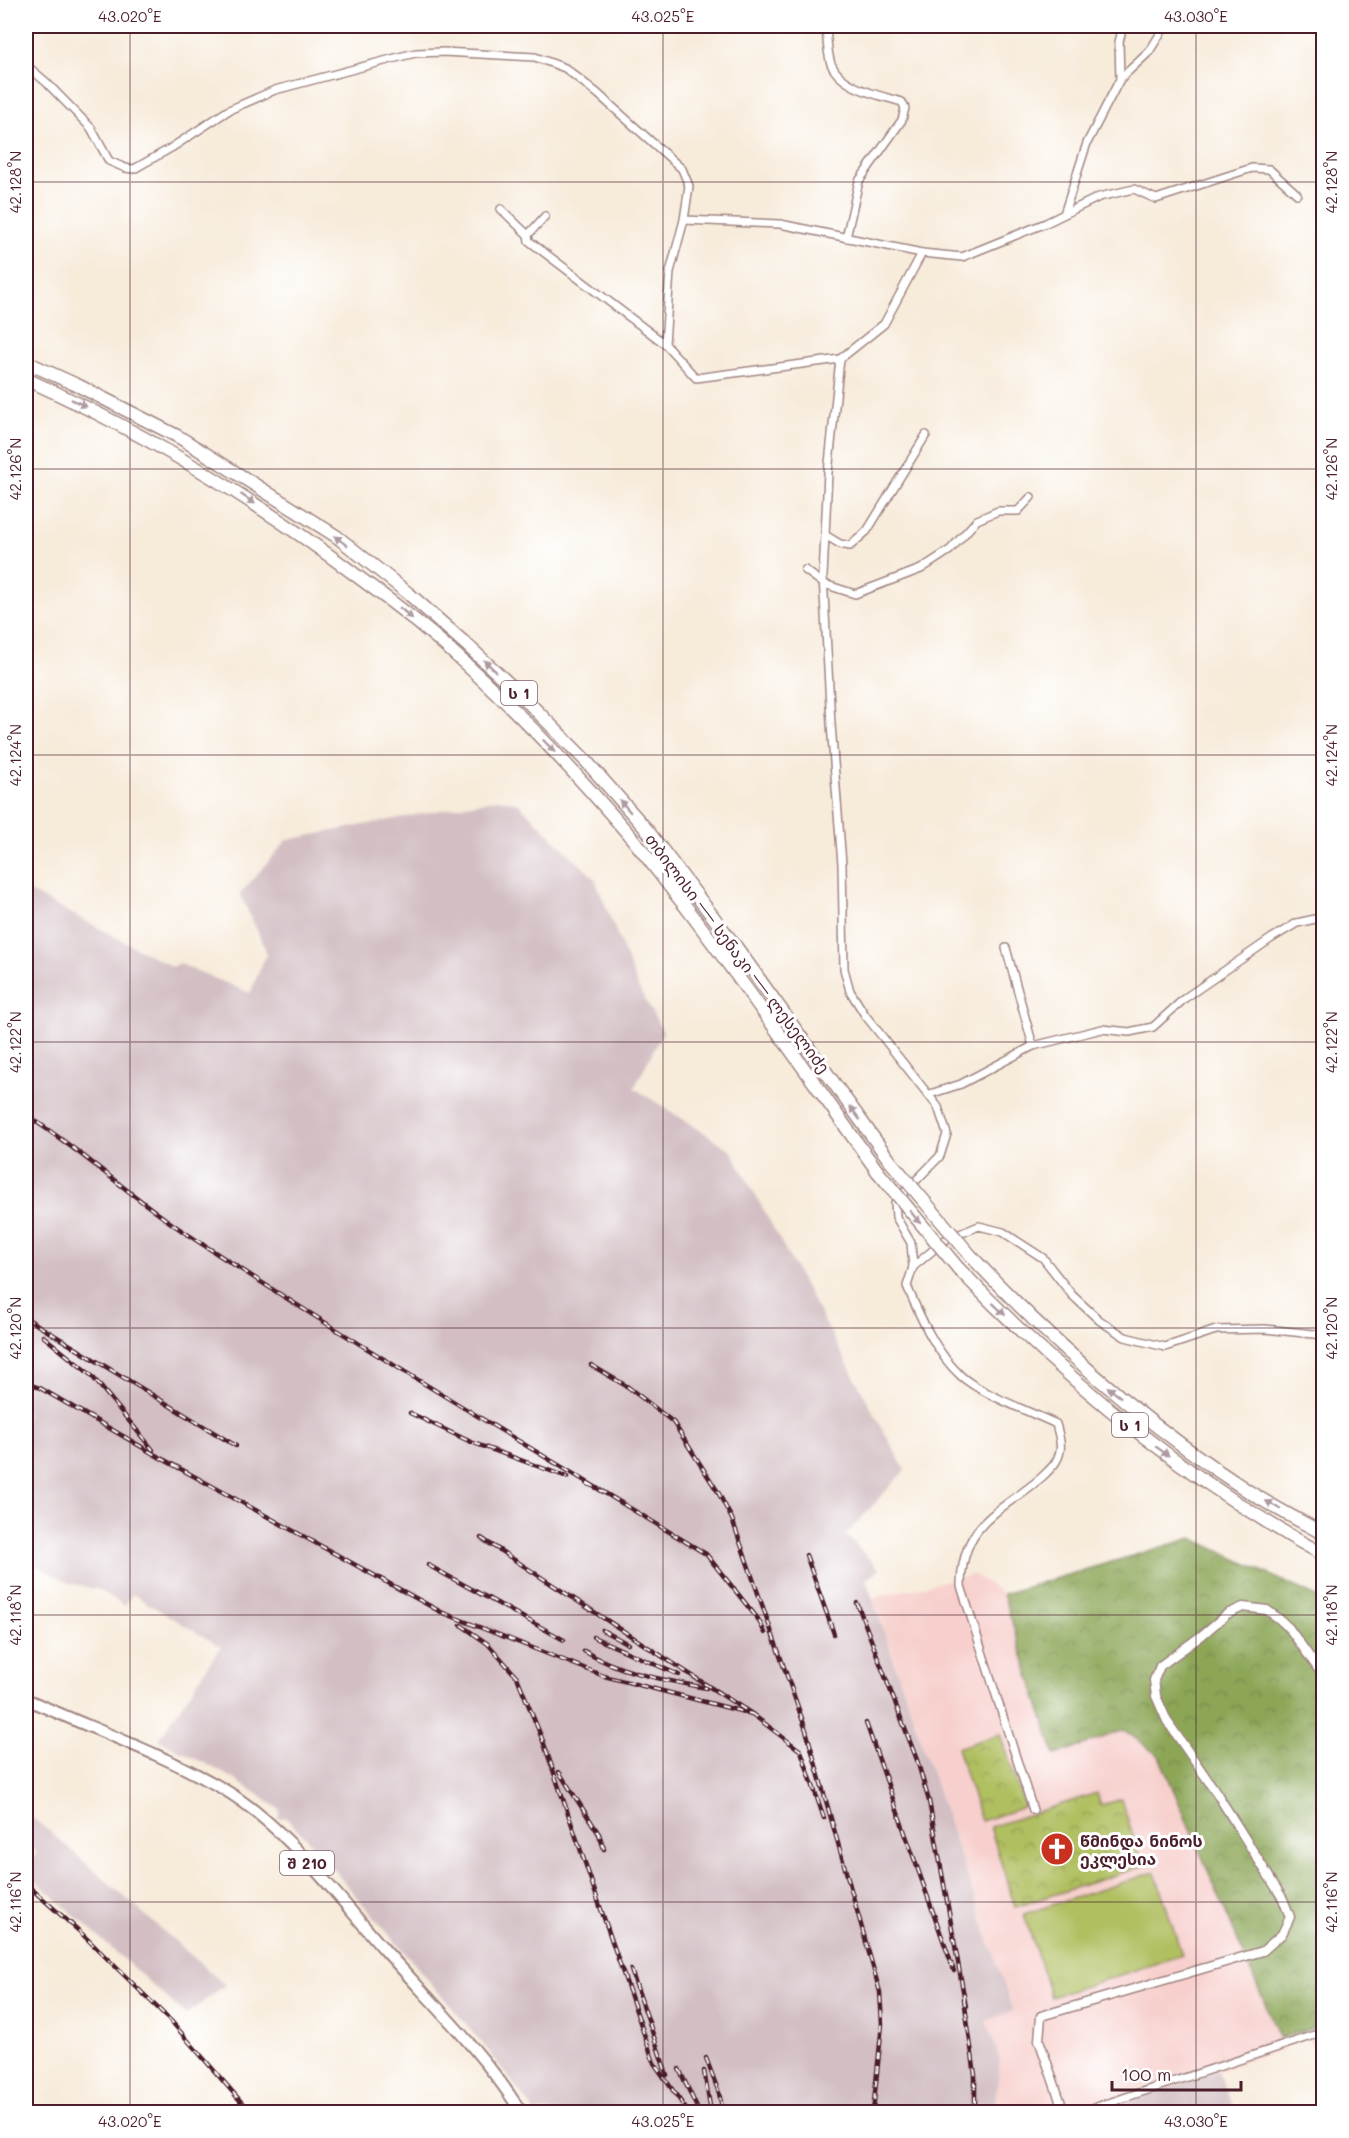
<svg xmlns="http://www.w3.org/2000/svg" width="1349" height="2138" viewBox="0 0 1349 2138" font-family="Mali,'Noto Sans Georgian',sans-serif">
<defs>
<pattern id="forest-crowns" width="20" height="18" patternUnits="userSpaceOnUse" patternTransform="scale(1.5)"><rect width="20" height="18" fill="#8ca657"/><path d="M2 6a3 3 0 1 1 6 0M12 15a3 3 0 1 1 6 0" fill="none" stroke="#748748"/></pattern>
<pattern id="park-crowns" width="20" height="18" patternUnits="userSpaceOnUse" patternTransform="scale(1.5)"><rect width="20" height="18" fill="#b0bf61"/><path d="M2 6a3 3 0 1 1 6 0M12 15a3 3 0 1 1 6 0" fill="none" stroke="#919b50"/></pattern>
</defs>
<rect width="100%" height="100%" fill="#fff"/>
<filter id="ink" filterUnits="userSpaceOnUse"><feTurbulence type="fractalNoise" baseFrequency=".0167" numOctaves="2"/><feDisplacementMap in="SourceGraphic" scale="12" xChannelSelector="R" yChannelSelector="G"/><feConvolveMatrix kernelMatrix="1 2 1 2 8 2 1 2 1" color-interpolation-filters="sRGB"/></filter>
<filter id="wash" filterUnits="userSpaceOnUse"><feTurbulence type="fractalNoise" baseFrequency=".008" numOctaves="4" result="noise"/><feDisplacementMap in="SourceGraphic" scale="24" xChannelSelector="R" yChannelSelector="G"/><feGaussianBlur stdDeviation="1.35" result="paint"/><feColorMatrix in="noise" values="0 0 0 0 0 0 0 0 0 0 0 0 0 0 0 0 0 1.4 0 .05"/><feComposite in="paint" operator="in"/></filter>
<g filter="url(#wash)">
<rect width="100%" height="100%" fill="#f7ebda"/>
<!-- built -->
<path fill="#f7d0cd" d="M974 1574 1003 1594 1055 1755 1124 1730 1159 1756 1284 2049 1096 2112H991L995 2105 1000 2060 986 2021 1013 2010 873 1598Z"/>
<!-- industrial -->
<g fill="#d2bec3">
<path d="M498 799 518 803 595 879 638 987 663 1032 634 1088 731 1150 905 1470 846 1535 880 1570 866 1579 1013 2011 986 2021 1000 2060 995 2105 991 2112H535L484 2045 307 1839 285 1817 278 1819 280 1810 263 1797 220 1771 158 1740 221 1647 132 1594 125 1606 99 1590 69 1583 28 1561 26 1565V890L173 967 178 963 250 993 266 955 265 948 240 894 287 840Z"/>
<path d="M26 1813 48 1830 225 1985 186 2015 27 1873 37 1852 26 1844Z"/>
<path d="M1323 2025V2069L1307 2030Z"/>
<path d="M1218 2071 1235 2112H1096Z"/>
</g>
<!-- grass -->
<path fill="#b0bf61" stroke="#7d6f46" stroke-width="1.5" d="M1155 1872 1182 1955 1051 1997 1024 1914Z"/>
<!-- forest -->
<path fill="url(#forest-crowns)" stroke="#6b6241" stroke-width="1.5" d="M1192 1538 1323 1600V2025L1280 2039 1159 1756 1124 1730 1055 1755 1003 1594Z"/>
<!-- park -->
<g fill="url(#park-crowns)" stroke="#7d6f46" stroke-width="1.5">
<path d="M1000 1734 1025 1807 981 1821 957 1748Z"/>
<path d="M1097 1793 1101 1805 1121 1799 1143 1866 1015 1907 990 1827Z"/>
</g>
</g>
<g filter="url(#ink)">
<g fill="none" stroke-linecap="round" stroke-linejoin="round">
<!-- minor casing -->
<g stroke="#a08582" stroke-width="10">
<g id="minor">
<path d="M826 26C827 38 827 52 831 64 842 89 879 95 902 102L905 108 902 120 859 181 846 238"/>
<path d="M26 65 46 82 91 128 109 161 125 168 134 169 171 148 229 110 275 90 403 56 416 53 443 52 535 57 565 68 597 93 682 169 689 186 684 220 670 272 665 344"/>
<path d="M1120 79 1119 42 1123 26"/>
<path d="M501 209 528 235"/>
<path d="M1064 214 1087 143 1120 79 1149 52 1165 26"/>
<path d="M545 216 528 235 529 241 665 344 696 378 840 359"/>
<path d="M684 220 780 224 922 253"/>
<path d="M825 535 840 544 850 546 867 531 926 435"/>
<path d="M805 570 824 584 855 594 921 569 950 550 977 520 998 511H1018L1031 497"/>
<path d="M1033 1046 1102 1029 1129 1032 1153 1027 1185 998 1272 938 1297 923 1324 917"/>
<path d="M930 1094 961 1084 1033 1046 1006 948"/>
<path d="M913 1267 911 1243 896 1217 895 1202 940 1156 947 1134 938 1107 865 1015 850 991 844 969 842 864 831 724 823 576 828 473 840 359 884 324 922 253 962 257 1046 223 1099 197 1134 189 1156 199 1252 168 1269 169 1297 194"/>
<path d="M1033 1810 961 1586C962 1521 1000 1513 1042 1477 1050 1469 1058 1463 1060 1451 1062 1443 1058 1432 1056 1424 1031 1412 981 1394 961 1376 936 1353 920 1317 907 1286L913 1267 945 1240 979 1226 1003 1232 1043 1258 1072 1295 1099 1320 1125 1337 1165 1347 1216 1330 1265 1329 1324 1335"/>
<path d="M1081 2112 1324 2032"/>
</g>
</g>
<!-- tertiary casing -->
<g stroke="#a08582" stroke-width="11">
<path id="tertiary" d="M1064 2112 1039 2040 1041 2016 1263 1951 1282 1934 1290 1917 1283 1899 1216 1792 1167 1721 1156 1696 1154 1680 1160 1666 1201 1636 1227 1614 1243 1607 1267 1610 1278 1618 1289 1628 1324 1677"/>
</g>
<!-- primary casing -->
<g stroke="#a08582" stroke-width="14">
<path id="primary" d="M26 1699C90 1728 158 1752 220 1787 283 1823 336 1895 384 1949 431 2002 483 2052 521 2112"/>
</g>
<!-- motorway casing -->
<g stroke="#a08582" stroke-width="15">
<g id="motorway">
<path d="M26 362 79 386 179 437 336 536 409 594 468 646 523 697 586 761 647 830 736 947 890 1161"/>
<path d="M26 379C145 433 257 500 361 579 395 604 428 629 458 657 520 713 577 774 631 837 650 860 667 884 686 907 752 994 814 1083 878 1172"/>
<path d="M971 1256C1054 1345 1147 1425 1248 1491 1273 1507 1299 1520 1324 1534"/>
<path d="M958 1268C1065 1380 1187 1480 1324 1555"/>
</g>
</g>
<!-- minor -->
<use href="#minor" stroke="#fff" stroke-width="7"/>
<!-- tertiary -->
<use href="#tertiary" stroke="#fff" stroke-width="8"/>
<!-- primary -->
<use href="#primary" stroke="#fff" stroke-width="10"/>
<!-- motorway -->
<use href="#motorway" stroke="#fff" stroke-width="12"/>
<!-- rail casing -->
<g stroke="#4a1f2b" stroke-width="4.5">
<g id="rail">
<path d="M26 1115C83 1151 133 1199 190 1236 322 1323 459 1405 595 1487"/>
<path d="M26 1318 236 1446"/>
<path d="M43 1336 91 1375 153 1450"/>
<path d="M591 1365 628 1387 673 1422 718 1492 732 1519 806 1730 880 1992 882 2024 873 2112"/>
<path d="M26 1383 40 1388 159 1457 441 1612 604 1676 752 1714"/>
<path d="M410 1413 471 1442 567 1477"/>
<path d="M587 1484 595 1487 706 1554 758 1619 765 1633"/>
<path d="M481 1538 680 1668 752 1714 801 1751 824 1818"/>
<path d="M806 1555 834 1634"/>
<path d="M428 1565 564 1640"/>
<path d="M857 1603 917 1760 929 1801 966 2007"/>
<path d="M461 1625 488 1644 517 1677 543 1741 654 2063 688 2112"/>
<path d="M602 1630 628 1644"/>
<path d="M593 1637 679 1675"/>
<path d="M584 1651C620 1673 665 1680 706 1688"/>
<path d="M866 1723 954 1971"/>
<path d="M559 1772 599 1834 604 1849"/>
<path d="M26 1884 79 1931 171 2021 250 2112"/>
<path d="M631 1970 667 2075"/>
<path d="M964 1999 975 2075V2112"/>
<path d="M706 2058 719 2093 723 2112"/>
<path d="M679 2069 699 2112"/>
<path d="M704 2071 711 2112"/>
</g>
</g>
<!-- rail -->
<use href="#rail" stroke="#fff" stroke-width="2" stroke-dasharray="7" stroke-linecap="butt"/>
<!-- motorway-bridge casing -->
<g stroke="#a08582" stroke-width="15" stroke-linecap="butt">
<g id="motorway-bridge">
<path d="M890 1161 971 1256"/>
<path d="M878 1172 958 1268"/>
</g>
</g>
<!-- motorway-bridge -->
<use href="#motorway-bridge" stroke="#fff" stroke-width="12"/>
</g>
<!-- one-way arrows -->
<defs><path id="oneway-solid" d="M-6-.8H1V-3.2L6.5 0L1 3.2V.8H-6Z" transform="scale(1.5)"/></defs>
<g fill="#ae9aa0">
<use href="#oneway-solid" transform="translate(79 403) rotate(26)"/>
<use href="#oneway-solid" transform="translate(248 499) rotate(34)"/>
<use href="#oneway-solid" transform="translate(341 541) rotate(-143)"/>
<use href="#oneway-solid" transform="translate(406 613) rotate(40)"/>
<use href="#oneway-solid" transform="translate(490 666) rotate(-137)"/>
<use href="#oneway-solid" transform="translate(549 746) rotate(46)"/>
<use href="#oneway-solid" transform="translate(625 806) rotate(-131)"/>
<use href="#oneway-solid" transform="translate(855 1113) rotate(-126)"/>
<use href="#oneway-solid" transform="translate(915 1217) rotate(50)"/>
<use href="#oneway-solid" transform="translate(999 1309) rotate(43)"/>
<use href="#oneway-solid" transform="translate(1114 1392) rotate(-142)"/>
<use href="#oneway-solid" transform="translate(1162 1451) rotate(35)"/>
<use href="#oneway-solid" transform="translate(1273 1505) rotate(-150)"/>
</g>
</g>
<!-- ticks -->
<path fill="none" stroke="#4a1f2b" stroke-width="1.5" stroke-opacity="0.45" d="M130 26V2112M663 26V2112M1196 26V2112M26 182H1324M26 469H1324M26 755H1324M26 1042H1324M26 1328H1324M26 1615H1324M26 1902H1324"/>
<!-- icons -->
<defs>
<g id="church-disc" transform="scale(1.725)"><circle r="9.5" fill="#c8321e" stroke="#fff"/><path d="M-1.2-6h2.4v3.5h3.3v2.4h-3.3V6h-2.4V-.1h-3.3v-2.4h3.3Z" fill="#fff"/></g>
</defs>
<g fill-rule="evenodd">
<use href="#church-disc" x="1057" y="1849"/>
</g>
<g text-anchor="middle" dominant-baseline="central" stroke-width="6" stroke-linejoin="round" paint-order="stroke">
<!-- shield labels -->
<g fill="#fff" stroke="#80626b" stroke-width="1.5">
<rect x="501" y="681" width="36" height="24" rx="4.5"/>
<rect x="1112" y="1413" width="36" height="24" rx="4.5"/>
<rect x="280" y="1851" width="54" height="24" rx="4.5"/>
</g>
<g font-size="15" font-weight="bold" fill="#4a1f2b">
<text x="519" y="693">ს 1</text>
<text x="1130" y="1425">ს 1</text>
<text x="307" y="1863">შ 210</text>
</g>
<!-- street labels -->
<g font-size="16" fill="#4a1f2b" stroke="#fff">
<text transform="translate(738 953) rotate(53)">თბილისი — სენაკი — ლესელიძე</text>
</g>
<!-- poi labels -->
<g font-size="16" font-weight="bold" fill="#4a1f2b" stroke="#fff" text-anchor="start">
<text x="1080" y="1840">წმინდა ნინოს<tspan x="1080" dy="18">ეკლესია</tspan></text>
</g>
</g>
<!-- margin -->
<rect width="1349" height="2138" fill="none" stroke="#fff" stroke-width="66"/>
<!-- scale -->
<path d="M1112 2081v9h129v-9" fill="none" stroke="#4a1f2b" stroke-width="3"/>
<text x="1121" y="2081" font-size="18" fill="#4a1f2b" stroke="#ffffff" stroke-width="4.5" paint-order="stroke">100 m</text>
<rect x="33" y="33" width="1283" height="2072" fill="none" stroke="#4a1f2b" stroke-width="2"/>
<g font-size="15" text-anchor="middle" fill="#4a1f2b">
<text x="130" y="22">43.020°E</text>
<text x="663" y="22">43.025°E</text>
<text x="1196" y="22">43.030°E</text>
<text transform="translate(16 182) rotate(-90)" y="5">42.128°N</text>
<text transform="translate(1332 182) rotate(-90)" y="5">42.128°N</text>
<text transform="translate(16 469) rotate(-90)" y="5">42.126°N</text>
<text transform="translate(1332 469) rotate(-90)" y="5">42.126°N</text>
<text transform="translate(16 755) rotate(-90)" y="5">42.124°N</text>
<text transform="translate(1332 755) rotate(-90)" y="5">42.124°N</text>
<text transform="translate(16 1042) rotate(-90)" y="5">42.122°N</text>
<text transform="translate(1332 1042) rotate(-90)" y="5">42.122°N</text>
<text transform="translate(16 1328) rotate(-90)" y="5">42.120°N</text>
<text transform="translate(1332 1328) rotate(-90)" y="5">42.120°N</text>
<text transform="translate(16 1615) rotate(-90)" y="5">42.118°N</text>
<text transform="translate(1332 1615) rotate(-90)" y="5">42.118°N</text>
<text transform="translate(16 1902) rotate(-90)" y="5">42.116°N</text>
<text transform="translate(1332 1902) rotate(-90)" y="5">42.116°N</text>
<text x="130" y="2127">43.020°E</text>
<text x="663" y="2127">43.025°E</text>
<text x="1196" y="2127">43.030°E</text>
</g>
</svg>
